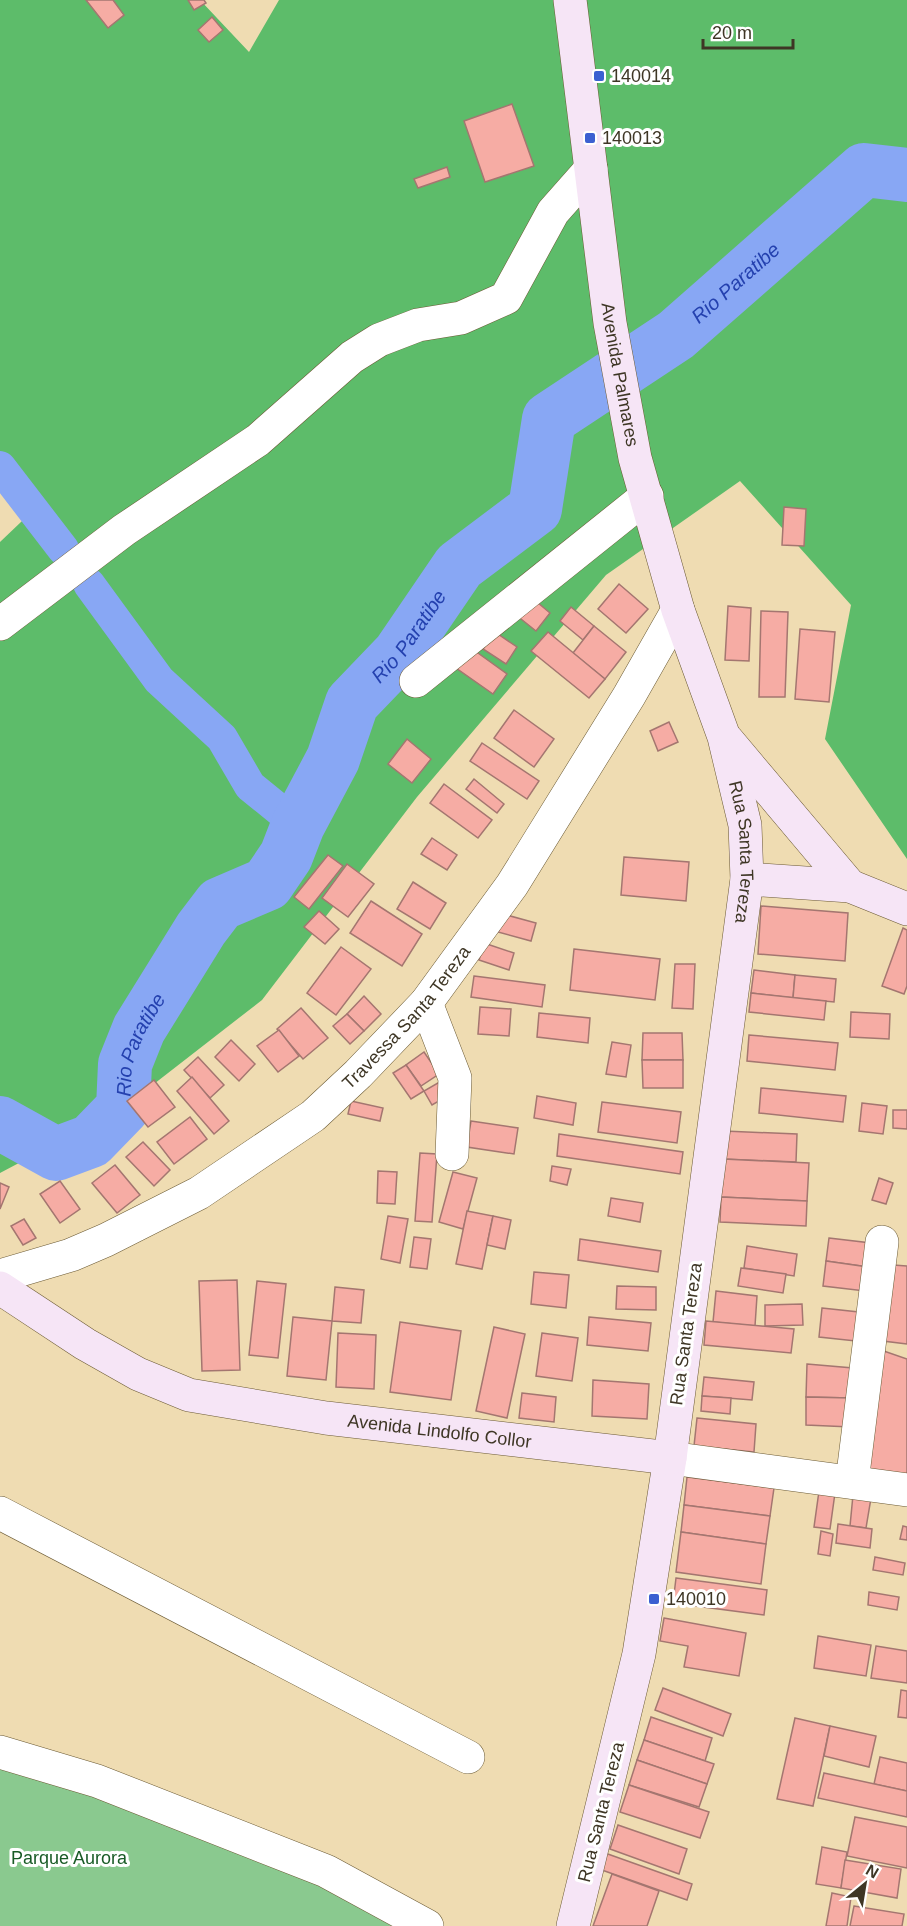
<svg xmlns="http://www.w3.org/2000/svg" width="907" height="1926" viewBox="0 0 907 1926" font-family="Helvetica,sans-serif">
<rect width="100%" height="100%" fill="#efdcb2"/>
<!-- green -->
<path fill="#8ac98f" d="M0 1767 98 1795 322 1881 399 1926H0Z"/>
<!-- forest -->
<path fill="#5dbc6a" d="M0 0H200L249 52 279 0H907V859L825 739 851 605 740 481 606 575 417 797 262 1000 123 1108 0 1173V542L42 502 0 452Z"/>
<g fill="none" stroke-linecap="round" stroke-linejoin="round">
<!-- canal -->
<g stroke="#88a7f4" stroke-width="32">
<path d="M0 467 63 549"/>
<path d="M89 584 159 680 222 738 250 786 298 825"/>
</g>
<!-- river -->
<path stroke="#88a7f4" stroke-width="54" id="s1" d="M0 1123 56 1154 91 1141 123 1108 125 1064 139 1029 201 929 220 904 267 884 286 856 298 825 333 759 352 703 399 654 459 566 535 509 549 419 676 335 864 170 907 175"/>
</g>
<!-- building -->
<g fill="#f6aca4" stroke="#a47670" stroke-width="1.5">
<path d="M86 0H113L124 15 108 28Z"/>
<path d="M188 0H204L206 3 194 10Z"/>
<path d="M212 17 223 30 209 42 198 30Z"/>
<path d="M512 104 534 166 485 182 464 121Z"/>
<path d="M447 167 450 177 418 188 414 179Z"/>
<path d="M784 507 806 509 804 546 782 545Z"/>
<path d="M619 584 648 609 626 633 598 609Z"/>
<path d="M531 597 550 613 536 631 516 615Z"/>
<path d="M728 606 751 608 749 661 725 660Z"/>
<path d="M571 607 594 626 583 640 560 621Z"/>
<path d="M761 611 788 612 785 697H759Z"/>
<path d="M594 626 626 652 605 679 573 653Z"/>
<path d="M800 629 835 632 829 702 795 699Z"/>
<path d="M495 632 517 647 506 664 483 649Z"/>
<path d="M548 632 605 679 589 698 531 651Z"/>
<path d="M471 648 507 674 493 694 456 668Z"/>
<path d="M514 710 554 739 534 767 494 738Z"/>
<path d="M669 722 678 742 658 751 650 731Z"/>
<path d="M407 739 431 759 412 783 388 764Z"/>
<path d="M482 743 539 781 527 799 470 761Z"/>
<path d="M474 779 504 804 497 813 466 789Z"/>
<path d="M444 784 492 820 478 838 430 803Z"/>
<path d="M432 838 457 855 447 870 421 854Z"/>
<path d="M328 855 343 866 309 909 294 897Z"/>
<path d="M624 857 689 862 686 901 621 895Z"/>
<path d="M347 864 374 884 348 917 322 898Z"/>
<path d="M413 882 446 903 430 929 397 909Z"/>
<path d="M371 901 422 934 402 966 350 933Z"/>
<path d="M761 906 848 913 845 961 758 954Z"/>
<path d="M319 911 339 929 325 944 304 927Z"/>
<path d="M503 914 536 923 531 941 498 932Z"/>
<path d="M903 928 907 930V986L904 994 882 986Z"/>
<path d="M484 943 514 953 509 970 479 960Z"/>
<path d="M341 947 371 969 336 1015 307 993Z"/>
<path d="M574 949 660 959 655 1000 570 990Z"/>
<path d="M675 964H695L693 1009 672 1008Z"/>
<path d="M754 970 795 975 793 998 751 993Z"/>
<path d="M795 975 836 979 834 1002 793 998Z"/>
<path d="M474 976 545 985 542 1007 471 997Z"/>
<path d="M751 993 826 1001 824 1020 749 1012Z"/>
<path d="M364 996 381 1014 364 1031 347 1014Z"/>
<path d="M480 1007 511 1009 509 1036 478 1034Z"/>
<path d="M301 1008 328 1038 303 1059 277 1029Z"/>
<path d="M851 1012 890 1014 889 1039 850 1037Z"/>
<path d="M539 1013 590 1018 588 1043 537 1037Z"/>
<path d="M347 1014 364 1031 350 1044 333 1026Z"/>
<path d="M279 1030 299 1056 278 1072 257 1046Z"/>
<path d="M643 1033H682L683 1060H642Z"/>
<path d="M749 1035 838 1043 835 1070 747 1061Z"/>
<path d="M231 1040 255 1064 239 1081 215 1057Z"/>
<path d="M612 1042 631 1045 626 1077 606 1074Z"/>
<path d="M424 1052 439 1074 421 1086 406 1065Z"/>
<path d="M198 1057 224 1085 210 1098 184 1070Z"/>
<path d="M642 1060H683V1088H643Z"/>
<path d="M406 1065 424 1091 411 1099 393 1073Z"/>
<path d="M192 1077 229 1121 214 1134 177 1091Z"/>
<path d="M154 1080 175 1107 148 1127 127 1101Z"/>
<path d="M443 1080 451 1094 432 1105 424 1091Z"/>
<path d="M761 1088 846 1096 843 1122 759 1113Z"/>
<path d="M537 1096 576 1103 573 1125 534 1118Z"/>
<path d="M351 1101 383 1108 380 1121 348 1114Z"/>
<path d="M602 1102 681 1112 677 1143 598 1132Z"/>
<path d="M862 1103 887 1106 883 1134 859 1131Z"/>
<path d="M893 1110H907V1129L893 1128Z"/>
<path d="M190 1117 207 1139 174 1164 157 1142Z"/>
<path d="M471 1121 518 1128 514 1154 467 1147Z"/>
<path d="M724 1131 797 1134 796 1162 723 1159Z"/>
<path d="M559 1134 683 1152 680 1174 557 1156Z"/>
<path d="M143 1142 170 1170 154 1186 126 1157Z"/>
<path d="M420 1153 437 1154 432 1222 415 1221Z"/>
<path d="M723 1159 809 1163 807 1201 721 1197Z"/>
<path d="M115 1165 140 1195 117 1213 92 1183Z"/>
<path d="M552 1166 571 1169 567 1185 550 1181Z"/>
<path d="M378 1171 397 1172 395 1204 377 1203Z"/>
<path d="M453 1172 477 1178 463 1229 439 1222Z"/>
<path d="M879 1178 893 1183 886 1204 872 1200Z"/>
<path d="M60 1181 80 1209 60 1223 40 1194Z"/>
<path d="M0 1183 9 1187 0 1209Z"/>
<path d="M721 1197 807 1201 806 1226 720 1222Z"/>
<path d="M611 1198 643 1203 640 1222 608 1216Z"/>
<path d="M467 1211 493 1216 482 1269 456 1264Z"/>
<path d="M388 1216 408 1219 400 1263 381 1259Z"/>
<path d="M493 1216 511 1220 505 1249 487 1245Z"/>
<path d="M24 1219 36 1238 23 1245 11 1226Z"/>
<path d="M414 1237 431 1239 427 1269 410 1267Z"/>
<path d="M829 1238 871 1243 868 1267 826 1261Z"/>
<path d="M580 1239 661 1251 658 1272 578 1260Z"/>
<path d="M747 1246 797 1254 794 1276 744 1268Z"/>
<path d="M826 1261 868 1267 865 1291 823 1286Z"/>
<path d="M893 1265 907 1266V1344L883 1341Z"/>
<path d="M741 1268 786 1274 783 1293 738 1286Z"/>
<path d="M534 1272 569 1275 566 1308 531 1304Z"/>
<path d="M237 1280 240 1370 202 1371 199 1281Z"/>
<path d="M257 1281 286 1284 278 1358 249 1355Z"/>
<path d="M617 1286 656 1287V1310L616 1309Z"/>
<path d="M335 1287 364 1290 361 1323 332 1321Z"/>
<path d="M716 1291 757 1296 755 1326 713 1322Z"/>
<path d="M802 1304 803 1325 765 1326V1305Z"/>
<path d="M822 1308 868 1313 865 1342 819 1337Z"/>
<path d="M293 1317 332 1321 326 1380 287 1376Z"/>
<path d="M589 1317 651 1323 648 1351 587 1345Z"/>
<path d="M706 1321 794 1329 791 1353 704 1345Z"/>
<path d="M400 1322 461 1331 451 1400 390 1392Z"/>
<path d="M494 1327 525 1334 507 1418 476 1411Z"/>
<path d="M338 1333 376 1335 374 1389 336 1387Z"/>
<path d="M542 1333 578 1338 572 1381 536 1376Z"/>
<path d="M878 1349 907 1359V1480L867 1475Z"/>
<path d="M807 1364 853 1368 851 1398 806 1397Z"/>
<path d="M704 1377 754 1382 752 1400 702 1396Z"/>
<path d="M593 1380 649 1384 647 1419 592 1416Z"/>
<path d="M522 1393 556 1397 554 1422 519 1418Z"/>
<path d="M702 1396 731 1398 730 1414 701 1411Z"/>
<path d="M806 1397 851 1398V1427L806 1425Z"/>
<path d="M697 1418 756 1424 754 1452 694 1446Z"/>
<path d="M687 1477 774 1488 770 1516 684 1505Z"/>
<path d="M819 1491 835 1493 830 1529 814 1527Z"/>
<path d="M853 1495 871 1498 866 1528 850 1526Z"/>
<path d="M684 1505 770 1516 766 1544 681 1532Z"/>
<path d="M838 1524 872 1529 870 1548 836 1543Z"/>
<path d="M903 1526 907 1527V1540L900 1539Z"/>
<path d="M821 1531 833 1534 830 1556 818 1554Z"/>
<path d="M681 1532 766 1544 761 1584 676 1572Z"/>
<path d="M875 1557 905 1563 903 1575 873 1570Z"/>
<path d="M676 1578 767 1590 764 1615 673 1603Z"/>
<path d="M869 1592 899 1597 897 1610 868 1605Z"/>
<path d="M664 1618 746 1633 739 1676 684 1667 688 1646 660 1641Z"/>
<path d="M818 1636 871 1645 866 1676 814 1668Z"/>
<path d="M876 1646 907 1651V1683L871 1678Z"/>
<path d="M663 1688 731 1714 723 1736 655 1710Z"/>
<path d="M901 1690 907 1691V1718L898 1717Z"/>
<path d="M651 1717 712 1738 705 1761 644 1740Z"/>
<path d="M795 1718 830 1726 813 1806 777 1799Z"/>
<path d="M830 1726 876 1736 869 1767 824 1756Z"/>
<path d="M644 1740 714 1764 707 1784 637 1760Z"/>
<path d="M880 1757 907 1763V1791L874 1784Z"/>
<path d="M637 1760 707 1784 699 1807 629 1785Z"/>
<path d="M824 1773 907 1791V1817L818 1798Z"/>
<path d="M629 1785 709 1812 700 1838 620 1812Z"/>
<path d="M855 1817 907 1827V1868L847 1856Z"/>
<path d="M618 1825 687 1849 679 1874 610 1849Z"/>
<path d="M822 1847 847 1852 841 1888 816 1884Z"/>
<path d="M605 1853 692 1884 687 1900 599 1869Z"/>
<path d="M845 1860 901 1869 897 1898 841 1888Z"/>
<path d="M612 1874 659 1891 647 1926H593Z"/>
<path d="M832 1893 851 1897 847 1926H826Z"/>
<path d="M854 1906 904 1914 902 1926H850Z"/>
</g>
<g fill="none" stroke-linecap="round" stroke-linejoin="round">
<!-- minor casing -->
<g stroke="#6b5a34" stroke-width="34">
<g id="minor">
<path d="M0 624 124 530 258 440 352 357 379 340 418 325 461 318 506 298 553 212 591 169"/>
<path d="M416 681 647 496"/>
<path d="M426 1003 455 1078 452 1154"/>
<path id="s2" d="M0 1276 71 1255 106 1240 199 1193 313 1116 358 1074 426 1003 512 885 629 696 678 610"/>
<path d="M670 1458 907 1490"/>
<path d="M852 1482 882 1242"/>
<path d="M0 1513 468 1757"/>
<path d="M0 1752 97 1781 326 1871 427 1926"/>
</g>
</g>
<!-- secondary casing -->
<g stroke="#6b5a34" stroke-width="34">
<g id="secondary">
<path id="s3" d="M570 0 610 323 635 458 678 610 724 737 745 825 747 879 670 1458 639 1654 573 1926"/>
<path d="M727 740 850 886"/>
<path d="M747 879 850 886 907 909"/>
<path id="s4" d="M0 1288 85 1344 138 1374 189 1395 326 1418 670 1458"/>
</g>
</g>
<!-- minor -->
<use href="#minor" stroke="#fff" stroke-width="33"/>
<!-- secondary -->
<use href="#secondary" stroke="#f6e5f6" stroke-width="33"/>
</g>
<!-- markers -->
<g fill="#3b60d1" stroke="#fff" stroke-width="2">
<rect x="593" y="70" width="12" height="12" rx="3"/>
<rect x="584" y="132" width="12" height="12" rx="3"/>
<rect x="648" y="1593" width="12" height="12" rx="3"/>
</g>
<g text-anchor="middle" dominant-baseline="central" stroke-width="6" stroke-linejoin="round" paint-order="stroke">
<!-- poi labels -->
<g font-size="18" fill="#3e3625" stroke="#fff" text-anchor="start">
<text x="611" y="76">140014</text>
<text x="602" y="138">140013</text>
<text x="666" y="1599">140010</text>
</g>
<!-- street labels -->
<g font-size="18" fill="#3e3625" stroke="#fff">
<text stroke="none"><textPath href="#s3" startOffset="378">Avenida Palmares</textPath></text>
<text stroke="none"><textPath href="#s3" startOffset="873">Rua Santa Tereza</textPath></text>
<text stroke="none"><textPath href="#s2" startOffset="490">Travessa Santa Tereza</textPath></text>
<text transform="translate(686 1334) rotate(-82)">Rua Santa Tereza</text>
<text stroke="none"><textPath href="#s4" startOffset="471">Avenida Lindolfo Collor</textPath></text>
<text transform="translate(601 1812) rotate(-76)">Rua Santa Tereza</text>
</g>
<!-- park labels -->
<g font-size="18" fill="#195b26" stroke="#fff">
<text x="69" y="1858">Parque Aurora</text>
</g>
<!-- water labels -->
<g font-size="20" font-style="italic" fill="#2441af" stroke="#fff">
<text stroke="none"><textPath href="#s1" startOffset="1222">Rio Paratibe</textPath></text>
<text stroke="none"><textPath href="#s1" startOffset="718">Rio Paratibe</textPath></text>
<text stroke="none"><textPath href="#s1" startOffset="214">Rio Paratibe</textPath></text>
</g>
</g>
<!-- north arrow -->
<g transform="translate(865 1884) rotate(30)" stroke="#ffffff" stroke-width="4.5" paint-order="stroke">
<path d="M0-4.5L10 22L0 15L-10 22Z" fill="#3e3625"/>
<text y="-9" font-size="16" font-weight="bold" text-anchor="middle" fill="#3e3625">N</text>
</g>
<!-- scale -->
<path d="M703 39v9h90v-9" fill="none" stroke="#3e3625" stroke-width="3"/>
<text x="712" y="39" font-size="18" fill="#3e3625" stroke="#ffffff" stroke-width="4.5" paint-order="stroke">20 m</text>
</svg>
